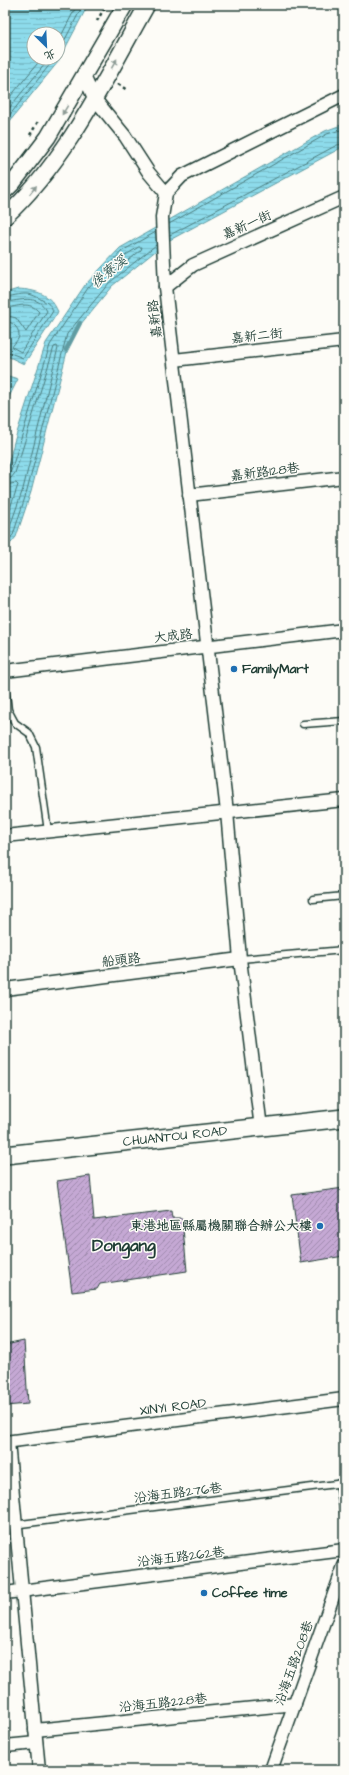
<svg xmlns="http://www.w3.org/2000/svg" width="349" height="1775" viewBox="0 0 349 1775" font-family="'Architects Daughter','LXGW WenKai TC',sans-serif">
<defs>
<pattern id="water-rules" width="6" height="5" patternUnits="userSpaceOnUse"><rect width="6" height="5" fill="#8ddbeb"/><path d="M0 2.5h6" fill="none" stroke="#79bdca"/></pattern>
<pattern id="building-hatch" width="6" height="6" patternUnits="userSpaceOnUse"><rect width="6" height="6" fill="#c5a8d4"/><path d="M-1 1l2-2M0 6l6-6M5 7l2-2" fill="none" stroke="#9f8aad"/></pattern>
</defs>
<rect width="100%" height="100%" fill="#fdfcf7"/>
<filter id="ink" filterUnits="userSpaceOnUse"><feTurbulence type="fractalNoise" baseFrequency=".025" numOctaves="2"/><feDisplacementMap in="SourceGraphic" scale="8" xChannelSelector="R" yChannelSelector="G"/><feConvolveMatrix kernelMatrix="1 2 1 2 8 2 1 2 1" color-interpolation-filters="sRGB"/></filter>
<g filter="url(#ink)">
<!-- water -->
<g fill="url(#water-rules)" stroke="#619ca2" fill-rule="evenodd">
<path d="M5 5H88L58 62 5 127ZM34 34H58V58H34Z"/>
<path d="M344 124V148L339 149 168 241 112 286 71 336 31 492 16 537 5 550V477L14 442 46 343 85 285 120 248 325 131Z"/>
<path d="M18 289C36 290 51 294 58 312L24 364 5 355V340L10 335 5 327V293Z"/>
<path d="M5 375 18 379 5 405Z"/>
</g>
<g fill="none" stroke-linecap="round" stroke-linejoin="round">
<!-- shore -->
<g stroke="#4b7c7d" stroke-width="1">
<path d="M58 42 77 5"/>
<path d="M58 53 83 5"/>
<path d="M5 103 42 58"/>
<path d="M5 113 50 58"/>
<path d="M5 121 55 58"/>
<path d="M169 224 327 134 344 129"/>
<path d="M170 235 337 145 344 144"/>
<path d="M139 247H142L141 250 116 271H113V268L126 255Z"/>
<path d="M5 297C21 295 27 290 42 300 48 303 51 305 53 311L23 358 5 351"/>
<path d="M5 302C20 301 37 293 47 311L21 352 12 347C13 345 16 342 18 339 22 331 13 321 5 321"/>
<path d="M5 308C18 307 29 300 39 312L26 332 16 318 5 315"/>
<path d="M5 474 11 471 50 345 88 288 122 251 156 232"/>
<path d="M5 479 11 478 15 473 54 347 57 346 58 348 23 489 8 532 5 536"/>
<path d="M5 485 16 483 18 485 5 523"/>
<path d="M5 544 13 535 27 491 67 334 109 283 156 245"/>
</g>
<!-- stream -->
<path stroke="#619ca2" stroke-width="4.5" d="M66 350 80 323"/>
</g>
<!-- building -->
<g fill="url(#building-hatch)" stroke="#1f3d34">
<path d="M90 1176 94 1220 171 1211 172 1218H182L187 1271 100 1284 97 1289 72 1292 57 1181Z"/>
<path d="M344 1188V1256L301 1263 292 1195Z"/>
<path d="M24 1341 28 1404 5 1406V1345Z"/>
</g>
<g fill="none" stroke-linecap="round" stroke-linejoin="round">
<!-- service casing -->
<g stroke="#1f3d34" stroke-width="9">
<g id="service">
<path d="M5 686 8 710 15 723 29 733 36 747 48 831"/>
<path d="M303 724 344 721"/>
<path d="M313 899 344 896"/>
<path d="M240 959 344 950"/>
<path d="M339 1483 344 1515"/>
<path d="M5 1526 344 1483"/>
</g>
</g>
<!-- minor casing -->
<g stroke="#1f3d34" stroke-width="15">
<g id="minor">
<path d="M84 76 94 98 125 136 149 173 166 193"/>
<path d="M165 287 193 265 344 197"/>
<path d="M174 360 344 341"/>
<path d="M189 495 344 477"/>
<path d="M5 671 344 630"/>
<path d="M5 836 344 800"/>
<path d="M5 989 240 959"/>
<path d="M261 1128 240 959 227 812 165 287 162 217 166 193 182 176 344 95"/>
<path d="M5 1442 344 1399"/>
<path d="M8 1442 39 1770"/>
<path d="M5 1593 344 1550"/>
<path d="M35 1730 295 1704"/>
<path d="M5 1746 36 1743"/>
<path d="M271 1770 344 1566"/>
</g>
</g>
<!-- tertiary casing -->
<g stroke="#1f3d34" stroke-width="18">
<g id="tertiary">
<path d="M5 191 13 183 48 137 125 5"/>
<path d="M5 217C68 159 105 79 147 5"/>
</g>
</g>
<!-- secondary casing -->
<g stroke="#1f3d34" stroke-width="20">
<g id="secondary">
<path id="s1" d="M5 1155 344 1118"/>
</g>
</g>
<!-- path -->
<g stroke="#1f3d34" stroke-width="2.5" stroke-dasharray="3 3" stroke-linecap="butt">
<path d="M97 21 106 5"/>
<path d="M118 84 127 90"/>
<path d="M30 135 39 120"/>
</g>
<!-- service -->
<use href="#service" stroke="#fdfcf7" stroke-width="6"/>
<!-- minor -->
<use href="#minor" stroke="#fdfcf7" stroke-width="12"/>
<!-- tertiary -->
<use href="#tertiary" stroke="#fdfcf7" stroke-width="15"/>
<!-- secondary -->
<use href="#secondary" stroke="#fdfcf7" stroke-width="17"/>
</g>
<!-- one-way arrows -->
<defs><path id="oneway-solid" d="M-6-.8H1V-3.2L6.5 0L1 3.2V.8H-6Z"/></defs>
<g fill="#8e9c96">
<use href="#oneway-solid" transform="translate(114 64) rotate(-60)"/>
<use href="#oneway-solid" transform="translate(65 110) rotate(121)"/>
<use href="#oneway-solid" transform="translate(33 190) rotate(-52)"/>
</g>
</g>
<!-- markers -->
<g fill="#1f6fb2" stroke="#fdfcf7" stroke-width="1.5">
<circle cx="234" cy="669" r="4"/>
<circle cx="320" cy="1226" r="4"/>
<circle cx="204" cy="1593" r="4"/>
</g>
<g text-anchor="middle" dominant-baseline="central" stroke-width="3" stroke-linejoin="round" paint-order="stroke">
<!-- street labels -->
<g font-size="13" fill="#1f3d34" stroke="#fdfcf7">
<text transform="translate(247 225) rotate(-24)">嘉新一街</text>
<text transform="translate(155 319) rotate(-97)">嘉新路</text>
<text transform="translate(257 336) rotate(-6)">嘉新二街</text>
<text transform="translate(265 472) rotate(-7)">嘉新路128巷</text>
<text transform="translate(173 636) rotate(-7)">大成路</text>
<text transform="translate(121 960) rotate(-7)">船頭路</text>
<text stroke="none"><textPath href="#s1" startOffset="171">CHUANTOU ROAD</textPath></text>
<text transform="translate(173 1407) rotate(-7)">XINYI ROAD</text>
<text transform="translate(178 1493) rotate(-7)">沿海五路276巷</text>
<text transform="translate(181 1557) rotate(-7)">沿海五路262巷</text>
<text transform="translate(294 1663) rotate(-70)">沿海五路208巷</text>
<text transform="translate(163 1703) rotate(-6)">沿海五路228巷</text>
</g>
<!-- poi labels -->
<g font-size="13" font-weight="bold" fill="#1f3d34" stroke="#fdfcf7" text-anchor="start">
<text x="242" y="669">FamilyMart</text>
<text x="312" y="1226" text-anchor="end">東港地區縣屬機關聯合辦公大樓</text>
<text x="212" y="1593">Coffee time</text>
</g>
<!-- water labels -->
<g font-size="14" font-style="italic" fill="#355d59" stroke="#fdfcf7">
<text transform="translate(109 272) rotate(-39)">後寮溪</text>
</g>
<!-- district labels -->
<g font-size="17" font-weight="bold" fill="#1f3d34" stroke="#fdfcf7">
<text x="124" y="1246">Dongang</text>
</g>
</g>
<!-- margin -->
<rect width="349" height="1775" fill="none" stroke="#fdfcf7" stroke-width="20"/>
<rect x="10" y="10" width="329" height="1755" fill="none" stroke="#1f3d34" stroke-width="1.5" filter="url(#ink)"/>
<!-- north arrow -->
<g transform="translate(46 46) rotate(156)"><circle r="19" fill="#fdfcf7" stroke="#a4b0a9"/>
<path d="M0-3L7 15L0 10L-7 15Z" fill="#1f6fb2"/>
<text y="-6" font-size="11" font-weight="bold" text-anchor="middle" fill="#1f3d34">北</text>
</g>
</svg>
